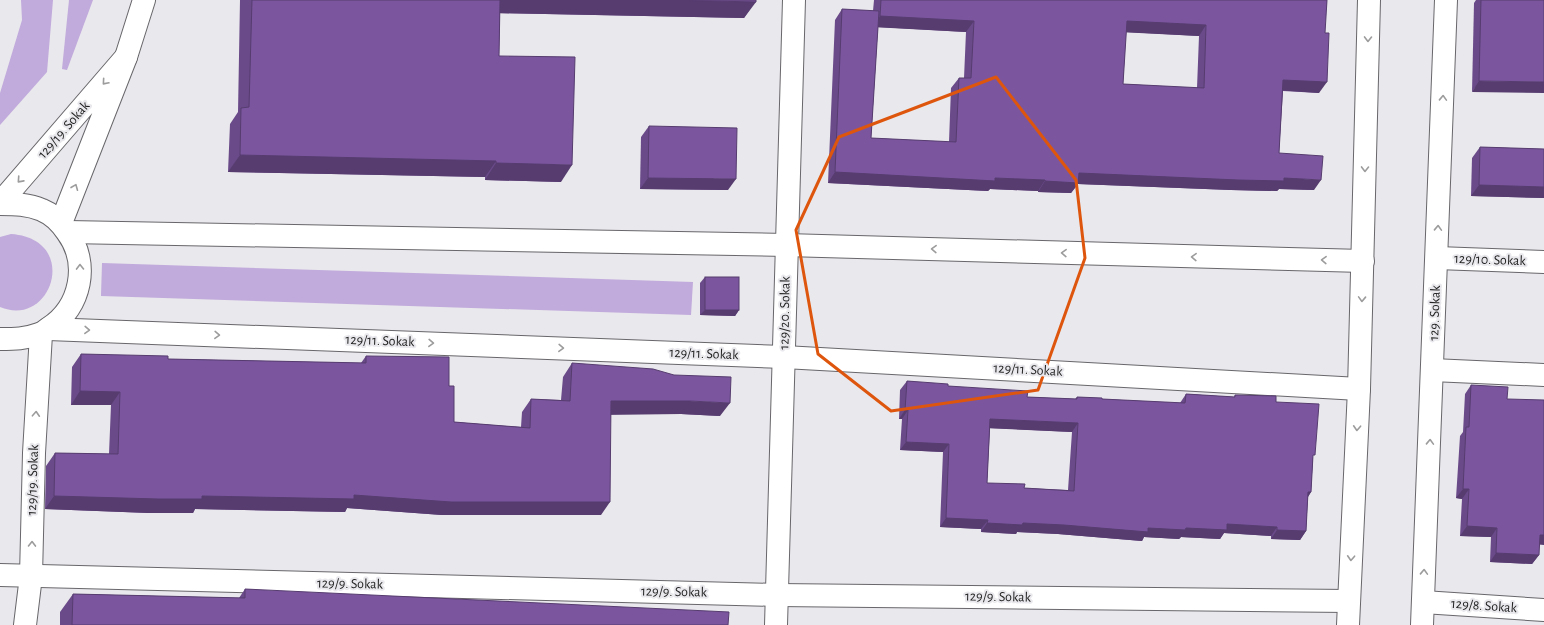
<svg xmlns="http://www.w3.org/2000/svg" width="1544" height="625" viewBox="0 0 1544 625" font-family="'Alegreya Sans',sans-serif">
<rect width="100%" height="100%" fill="#e9e8ec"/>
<!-- grass -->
<g fill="#c1aadc">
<path d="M21 0H53L47 72 0 125V93L22 20Z"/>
<path d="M69 0H93L67 70 62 69Z"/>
<path d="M11 234C81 239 52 329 0 307V237Z"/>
<path d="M102 263 693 282 691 315 101 296Z"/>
</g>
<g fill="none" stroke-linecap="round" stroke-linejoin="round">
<!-- minor casing -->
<g stroke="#68666a" stroke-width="24">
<g id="minor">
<path d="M126 57 144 0"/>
<path d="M0 203 126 57 61 223"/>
<path d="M68 232 786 245 1363 261"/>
<path d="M1437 258 1544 262"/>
<path d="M48 329 784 357 1359 389"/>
<path d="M1432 370 1544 375"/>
<path d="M0 575 777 595 1349 601"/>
<path d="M1423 602 1544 610"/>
<path d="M776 625 794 0"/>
<path d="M1348 625 1359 389 1369 0"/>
<path d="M1422 625 1446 0"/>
</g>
</g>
<!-- major casing -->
<g stroke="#68666a" stroke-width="24">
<g id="major">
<path d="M0 204C15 204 28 204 42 210 52 214 61 223 67 232 90 263 81 307 49 328 46 330 43 333 39 334 26 339 14 339 0 339"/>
<path d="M25 625 31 576 34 453 41 334"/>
</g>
</g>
<!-- minor -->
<use href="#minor" stroke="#fff" stroke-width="22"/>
<!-- major -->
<use href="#major" stroke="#fff" stroke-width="22"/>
</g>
<!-- wall -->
<g fill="#6a4a89" fill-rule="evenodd">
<path d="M240 0H756L744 18 500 13 499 56 561 182 485 180V177L228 172 230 124 238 112Z"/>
<path d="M874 0H1327L1319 93 1283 91 1279 153 1314 190 1279 189 1277 191 1231 190 1078 184 1071 193 1038 192V191L990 189 988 191 828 183 835 20 842 9 873 11ZM878 27 966 32 964 78H959L951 88 949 142 871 138ZM1126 32 1199 36 1197 88 1123 84Z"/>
<path d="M1476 0H1544L1472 92 1474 3Z"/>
<path d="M649 126 728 190 640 189 641 137Z"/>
<path d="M1480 147 1544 149V198L1471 196 1472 158Z"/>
<path d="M705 277 739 310 735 316 700 315V283Z"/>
<path d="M81 354 168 359 361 363 366 356 449 386 454 422 521 427 522 412 531 399 561 400 563 377 572 363 720 416 681 414H611L601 515H442L347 508 345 512 195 509 193 513H149L45 509 46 466 55 453 109 454 111 405H71L72 367Z"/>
<path d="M907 381 948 386 1027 397 1075 399 1077 397 1102 399 1180 403 1186 394 1234 397 1235 395 1276 402 1313 458 1311 492 1308 497 1306 531 1300 540 1271 539V536L1224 533 1220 539 1181 537 1179 539 1144 537 1142 541 1058 534 1017 532 1016 534 981 532V529L940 527 943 452 900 450 902 419H899L900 390ZM990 428 1072 432 1068 490 1024 488 987 483Z"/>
<path d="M1471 385 1507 399 1539 544V555L1532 564 1490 562 1491 537 1460 536 1462 499 1456 498 1460 436 1463 432 1465 394Z"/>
<path d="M245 589 728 625H60V612L73 594 239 598Z"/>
</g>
<!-- shaded-wall -->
<g fill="#563c6f">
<path d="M498 0H666L756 2 744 18 489 13Z"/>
<path d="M880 16 974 21 966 32 872 27Z"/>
<path d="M1127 21 1206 25 1199 36 1119 32Z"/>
<path d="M1283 80 1327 82 1319 93 1276 90Z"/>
<path d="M1479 81 1544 82V93L1472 92Z"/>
<path d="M240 155 496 161 485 177 228 172Z"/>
<path d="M496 163 572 165 561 182 485 180Z"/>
<path d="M835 172 995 178 1045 180 1038 191 990 189 988 191 828 183Z"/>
<path d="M1079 173 1284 178 1321 180 1314 190 1279 189 1277 191 1231 190 1078 184 1071 193 1038 192 1045 181Z"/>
<path d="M648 178 736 179 728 190 640 189Z"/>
<path d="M1479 185 1544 187V198L1471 196Z"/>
<path d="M705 310H739L735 316 700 315Z"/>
<path d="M80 391 120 392 111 405H71Z"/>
<path d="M611 401H690L730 403 720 416 681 414 602 415Z"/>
<path d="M905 410H908L902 419H899Z"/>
<path d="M990 419 1078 423 1072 432 984 428Z"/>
<path d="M906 442 949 444 943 452 900 450Z"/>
<path d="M1463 489H1469L1462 499 1456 498Z"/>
<path d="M1308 492H1311L1305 501Z"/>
<path d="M354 495 610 502 601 515H442L347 508 345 512 195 509 193 513H149L45 509 54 496Z"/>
<path d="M946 518 988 520 981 529 940 527Z"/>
<path d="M987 523H1023L1148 528H1186L1227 524 1277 527 1271 536 1224 533 1220 539 1181 537 1179 539 1144 537 1142 541 1058 534 1017 532 1016 534 981 532Z"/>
<path d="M1467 526 1497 528 1491 537 1460 536Z"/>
<path d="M1277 530 1306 531 1300 540 1271 539Z"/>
<path d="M1540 535H1544V545L1533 544Z"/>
<path d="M1496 553 1539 555 1532 564 1490 562Z"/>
</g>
<!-- building -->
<g fill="#7b569f" stroke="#563c6f" fill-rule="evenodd">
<path d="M252 0H500L499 56 575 57 572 165 496 163V161L240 155 241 108 249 107Z"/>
<path d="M666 0H756V2Z"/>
<path d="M881 0H1327L1325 33H1329L1327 82 1283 80 1279 153 1323 156 1321 180 1284 178V181L1238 180 1079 173 1078 183 1045 181V180L995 178V181L835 172 842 9 879 11 871 138 956 142 959 78H971L974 21 880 16ZM1127 21 1206 25 1204 88 1123 84Z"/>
<path d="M1481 0H1544V82L1479 81Z"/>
<path d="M649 126 737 128 736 179 648 178Z"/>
<path d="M1480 147 1544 149V187L1479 185Z"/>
<rect x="705" y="277" width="34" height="33"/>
<path d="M81 354 168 356V359L366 363V356L449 357V386H454V422L530 428 531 399 570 401 572 363 653 369 674 375 731 377 730 403 690 401H611L610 502H451L354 495V499L202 496V499H158L54 496 55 453 118 454 120 392 80 391Z"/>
<path d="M907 381 948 384V386L1028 391 1027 397 1077 399V397L1102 398V399L1185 403 1186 394 1235 397V395L1276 396V402L1319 404 1315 455H1313L1311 492H1308L1306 531 1277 530V527L1227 524V530L1186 528 1185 530 1148 528V532L1064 525 1023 523 1022 525 987 523 988 520 946 518 949 444 906 442 908 410H905ZM990 419 1078 423 1074 491 1024 488 1025 484 987 483Z"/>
<path d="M1471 385 1508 387 1507 399 1544 400V535H1540L1539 555 1496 553 1497 528 1467 526 1469 489H1463L1466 427H1469Z"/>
<path d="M245 589 729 612 728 625H72L73 594 245 598Z"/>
</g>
<!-- one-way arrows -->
<defs><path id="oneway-chevron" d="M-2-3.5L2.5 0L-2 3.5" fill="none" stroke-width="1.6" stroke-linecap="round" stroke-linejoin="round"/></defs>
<g stroke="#9c9c9d">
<use href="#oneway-chevron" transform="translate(1368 39) rotate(91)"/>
<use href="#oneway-chevron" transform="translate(105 82) rotate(131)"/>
<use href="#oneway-chevron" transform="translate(1443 98) rotate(-88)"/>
<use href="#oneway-chevron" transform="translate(1365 169) rotate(91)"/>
<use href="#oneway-chevron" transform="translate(20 180) rotate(132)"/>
<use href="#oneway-chevron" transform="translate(75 187) rotate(-68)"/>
<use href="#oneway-chevron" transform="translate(1438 228) rotate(-88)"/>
<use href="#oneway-chevron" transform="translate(934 249) rotate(-178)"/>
<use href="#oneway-chevron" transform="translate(1064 253) rotate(-178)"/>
<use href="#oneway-chevron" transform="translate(1194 257) rotate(-178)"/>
<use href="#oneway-chevron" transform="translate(1324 260) rotate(-178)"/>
<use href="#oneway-chevron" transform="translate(80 267) rotate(-91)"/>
<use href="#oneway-chevron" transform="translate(1362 299) rotate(92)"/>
<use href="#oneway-chevron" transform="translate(87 330) rotate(2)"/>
<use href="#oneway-chevron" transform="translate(217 335) rotate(2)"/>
<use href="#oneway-chevron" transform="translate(431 343) rotate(2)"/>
<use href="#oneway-chevron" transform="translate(561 348) rotate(2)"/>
<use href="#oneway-chevron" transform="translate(36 414) rotate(-87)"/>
<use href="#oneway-chevron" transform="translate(1357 428) rotate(93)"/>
<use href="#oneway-chevron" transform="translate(1430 442) rotate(-88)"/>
<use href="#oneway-chevron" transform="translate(32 544) rotate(-89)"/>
<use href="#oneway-chevron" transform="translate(1351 558) rotate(93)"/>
<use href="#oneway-chevron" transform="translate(1424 572) rotate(-88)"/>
</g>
<!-- marked area -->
<path fill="none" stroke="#de560d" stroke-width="3" stroke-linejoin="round" d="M996 77 1076 180 1085 258 1038 390 891 411 818 354 796 230 839 137Z"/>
<g text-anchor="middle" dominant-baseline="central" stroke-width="4" stroke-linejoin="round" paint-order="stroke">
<!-- street labels -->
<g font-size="14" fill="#242425" stroke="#e9e8ec">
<text transform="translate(64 130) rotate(-49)">129/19. Sokak</text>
<text transform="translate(1490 260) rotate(2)">129/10. Sokak</text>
<text transform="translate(785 313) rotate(-89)">129/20. Sokak</text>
<text transform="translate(1435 313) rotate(-88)">129. Sokak</text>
<text transform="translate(380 341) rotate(2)">129/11. Sokak</text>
<text transform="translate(704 354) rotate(2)">129/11. Sokak</text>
<text transform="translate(1028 370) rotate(3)">129/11. Sokak</text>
<text transform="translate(33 480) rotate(-88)">129/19. Sokak</text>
<text transform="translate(350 584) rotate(1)">129/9. Sokak</text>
<text transform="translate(674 592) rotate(1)">129/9. Sokak</text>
<text transform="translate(998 597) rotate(1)">129/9. Sokak</text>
<text transform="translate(1484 606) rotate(4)">129/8. Sokak</text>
</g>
</g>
</svg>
